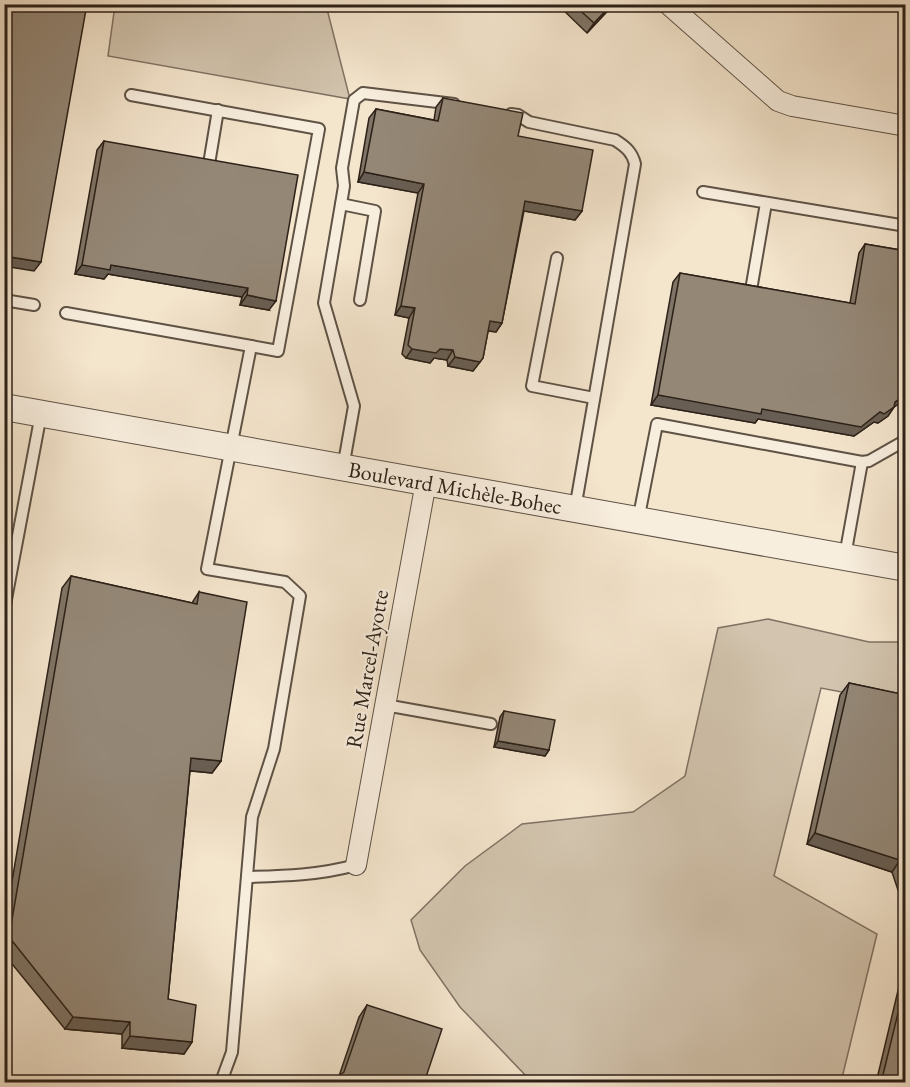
<svg xmlns="http://www.w3.org/2000/svg" width="910" height="1087" viewBox="0 0 910 1087" font-family="'EB Garamond',serif">
<rect width="100%" height="100%" fill="#f4e5cd"/>
<filter id="stains"><feTurbulence type="fractalNoise" baseFrequency=".00333" numOctaves="4"/><feColorMatrix values="0 0 0 0 .2 0 0 0 0 .09 0 0 0 0 .02 0 0 0 .5 -.17"/></filter>
<radialGradient id="worn" r=".72"><stop offset=".6" stop-color="#630" stop-opacity="0"/><stop offset="1" stop-color="#630" stop-opacity=".3"/></radialGradient>
<!-- green -->
<g fill="#d2c4ae" stroke="#7f7263" stroke-width="1.5">
<path d="M115 5H326L350 99 108 56Z"/>
<path d="M768 619 869 642H905V704L821 688 774 876 877 934 841 1082H530V1080L460 1007 420 950 411 920 465 866 522 824 633 812 685 776 718 628Z"/>
</g>
<g fill="none" stroke-linecap="round" stroke-linejoin="round">
<!-- service casing -->
<g stroke="#5e5245" stroke-width="14">
<g id="service">
<path d="M131 95 319 129 278 351 251 346"/>
<path d="M511 114 518 115 529 122 615 140C626 147 632 152 635 164L575 509"/>
<path d="M208 170 218 110"/>
<path d="M703 192 906 226"/>
<path d="M341 204 344 186 342 168 354 100 363 93 454 104"/>
<path d="M557 258 532 386 594 398"/>
<path d="M750 296 766 203"/>
<path d="M4 300 34 305"/>
<path d="M66 313 251 346 207 569 285 582 300 596 274 749 252 817 232 1052 221 1082"/>
<path d="M343 468 354 406 324 303 341 204 375 211 360 300"/>
<path d="M638 521 657 424 862 462 869 461 906 440"/>
<path d="M845 556 862 462"/>
<path d="M4 610 41 414"/>
<path d="M385 705 491 724"/>
<path d="M247 877C285 876 320 875 356 865"/>
</g>
</g>
<!-- minor casing -->
<g stroke="#5e5245" stroke-width="22">
<g id="minor">
<path d="M668 4 778 101 792 106 906 126"/>
<path d="M356 865 426 482"/>
</g>
</g>
<!-- tertiary casing -->
<g stroke="#5e5245" stroke-width="28">
<path id="tertiary" d="M4 407 906 568"/>
</g>
<!-- service -->
<use href="#service" stroke="#f8eede" stroke-width="10"/>
<!-- minor -->
<use href="#minor" stroke="#f8eede" stroke-width="20"/>
<!-- tertiary -->
<use href="#tertiary" stroke="#f8eede" stroke-width="26"/>
</g>
<!-- wall -->
<g fill="#7f7465" stroke="#2c2118" stroke-width="1.5">
<path d="M557 4H614L587 33Z"/>
<path d="M443 98 518 136 582 211 575 220 524 211 502 323 496 332 488 331 483 358 473 371 448 366 447 360 434 358 430 363 406 358 402 354 409 318 395 315 418 193 358 182 369 118 376 109 434 120 436 107Z"/>
<path d="M104 141 269 310 240 305 242 297 108 274 104 279 75 274 97 150Z"/>
<path d="M865 244 906 251V399L894 407 888 416 878 423 874 422 854 436 758 419 755 423 651 405 673 282 680 273 850 303 859 253Z"/>
<path d="M71 576 192 603 199 592 221 761 212 773 190 771 168 999 192 1042 184 1054 122 1048V1034L65 1029 4 954V928L62 588Z"/>
<path d="M849 683 906 695V914L892 872 807 844 840 695Z"/>
<path d="M504 711 549 750 545 756 494 747 500 717Z"/>
<path d="M906 957V1083H876Z"/>
<path d="M367 1005 424 1083 339 1076 359 1017Z"/>
</g>
<!-- shaded-wall -->
<g fill="#685e53" stroke="#2c2118" stroke-width="1.5">
<path d="M612 4H614L587 33 594 23Z"/>
<path d="M364 172 424 184 418 193 358 182Z"/>
<path d="M525 201 582 211 575 220 519 210Z"/>
<path d="M4 256 41 262 34 271 4 266Z"/>
<path d="M82 265H111L248 288 242 297 108 274 104 279 75 274Z"/>
<path d="M247 295 276 301 269 310 240 305Z"/>
<path d="M401 306 415 308 409 318 395 315Z"/>
<path d="M490 321 502 323 496 332 484 330Z"/>
<path d="M412 349H440L453 350 447 360 434 358 430 363 406 358Z"/>
<path d="M455 357 480 362 473 371 448 366Z"/>
<path d="M658 395 762 409 880 412 894 407 888 416 878 423 874 422 854 436 758 419 755 423 651 405Z"/>
<path d="M906 395V399L888 411 895 402Z"/>
<path d="M498 741 549 750 545 756 494 747Z"/>
<path d="M191 758 221 761 212 773 183 770Z"/>
<path d="M815 833 900 860 892 872 807 844Z"/>
<path d="M73 1017 130 1022 122 1034 65 1029Z"/>
<path d="M130 1036 192 1042 184 1054 122 1048Z"/>
</g>
<!-- building -->
<g fill="#948776" stroke="#2c2118" stroke-width="1.5">
<path d="M4 4H87L41 262 4 256Z"/>
<path d="M573 4H612L594 23Z"/>
<path d="M443 98 523 113 518 136 593 150 582 211 525 201 502 323 490 321 483 358 480 362 455 357 453 350 440 349 436 353 412 349 408 345 415 308 401 306 424 184 364 172 376 109 438 121Z"/>
<path d="M104 141 298 175 276 301 247 295 248 288 111 265 110 270 82 265Z"/>
<path d="M865 244 906 251V395L895 402 894 407 884 414 880 412 861 427 762 409 761 414 658 395 680 273 855 304Z"/>
<path d="M71 576 197 604 199 592 247 602 221 761 191 758 168 999 196 1005 192 1042 130 1036V1022L73 1017 9 937Z"/>
<path d="M849 683 906 695V876L900 860 815 833Z"/>
<path d="M504 711 555 720 549 750 498 741Z"/>
<path d="M906 980V1083H881Z"/>
<path d="M367 1005 442 1029 424 1083H328L344 1072Z"/>
</g>
<g text-anchor="middle" dominant-baseline="central" stroke-width="4.5" stroke-linejoin="round" paint-order="stroke">
<!-- street labels -->
<g font-size="22" fill="#2c2118" stroke="#f8eede">
<text transform="translate(455 488) rotate(10)">Boulevard Michèle-Bohec</text>
<text transform="translate(367 669) rotate(-80)">Rue Marcel-Ayotte</text>
</g>
</g>
<!-- margin -->
<rect width="910" height="1087" fill="none" stroke="#f4e5cd" stroke-width="24"/>
<rect x="6" y="6" width="898" height="1075" fill="none" stroke="#2c2118" stroke-width="3"/>
<rect x="12" y="12" width="886" height="1063" fill="none" stroke="#2c2118" stroke-width="1.5"/>
<rect width="100%" height="100%" filter="url(#stains)"/>
<rect width="100%" height="100%" fill="url(#worn)"/>
</svg>
